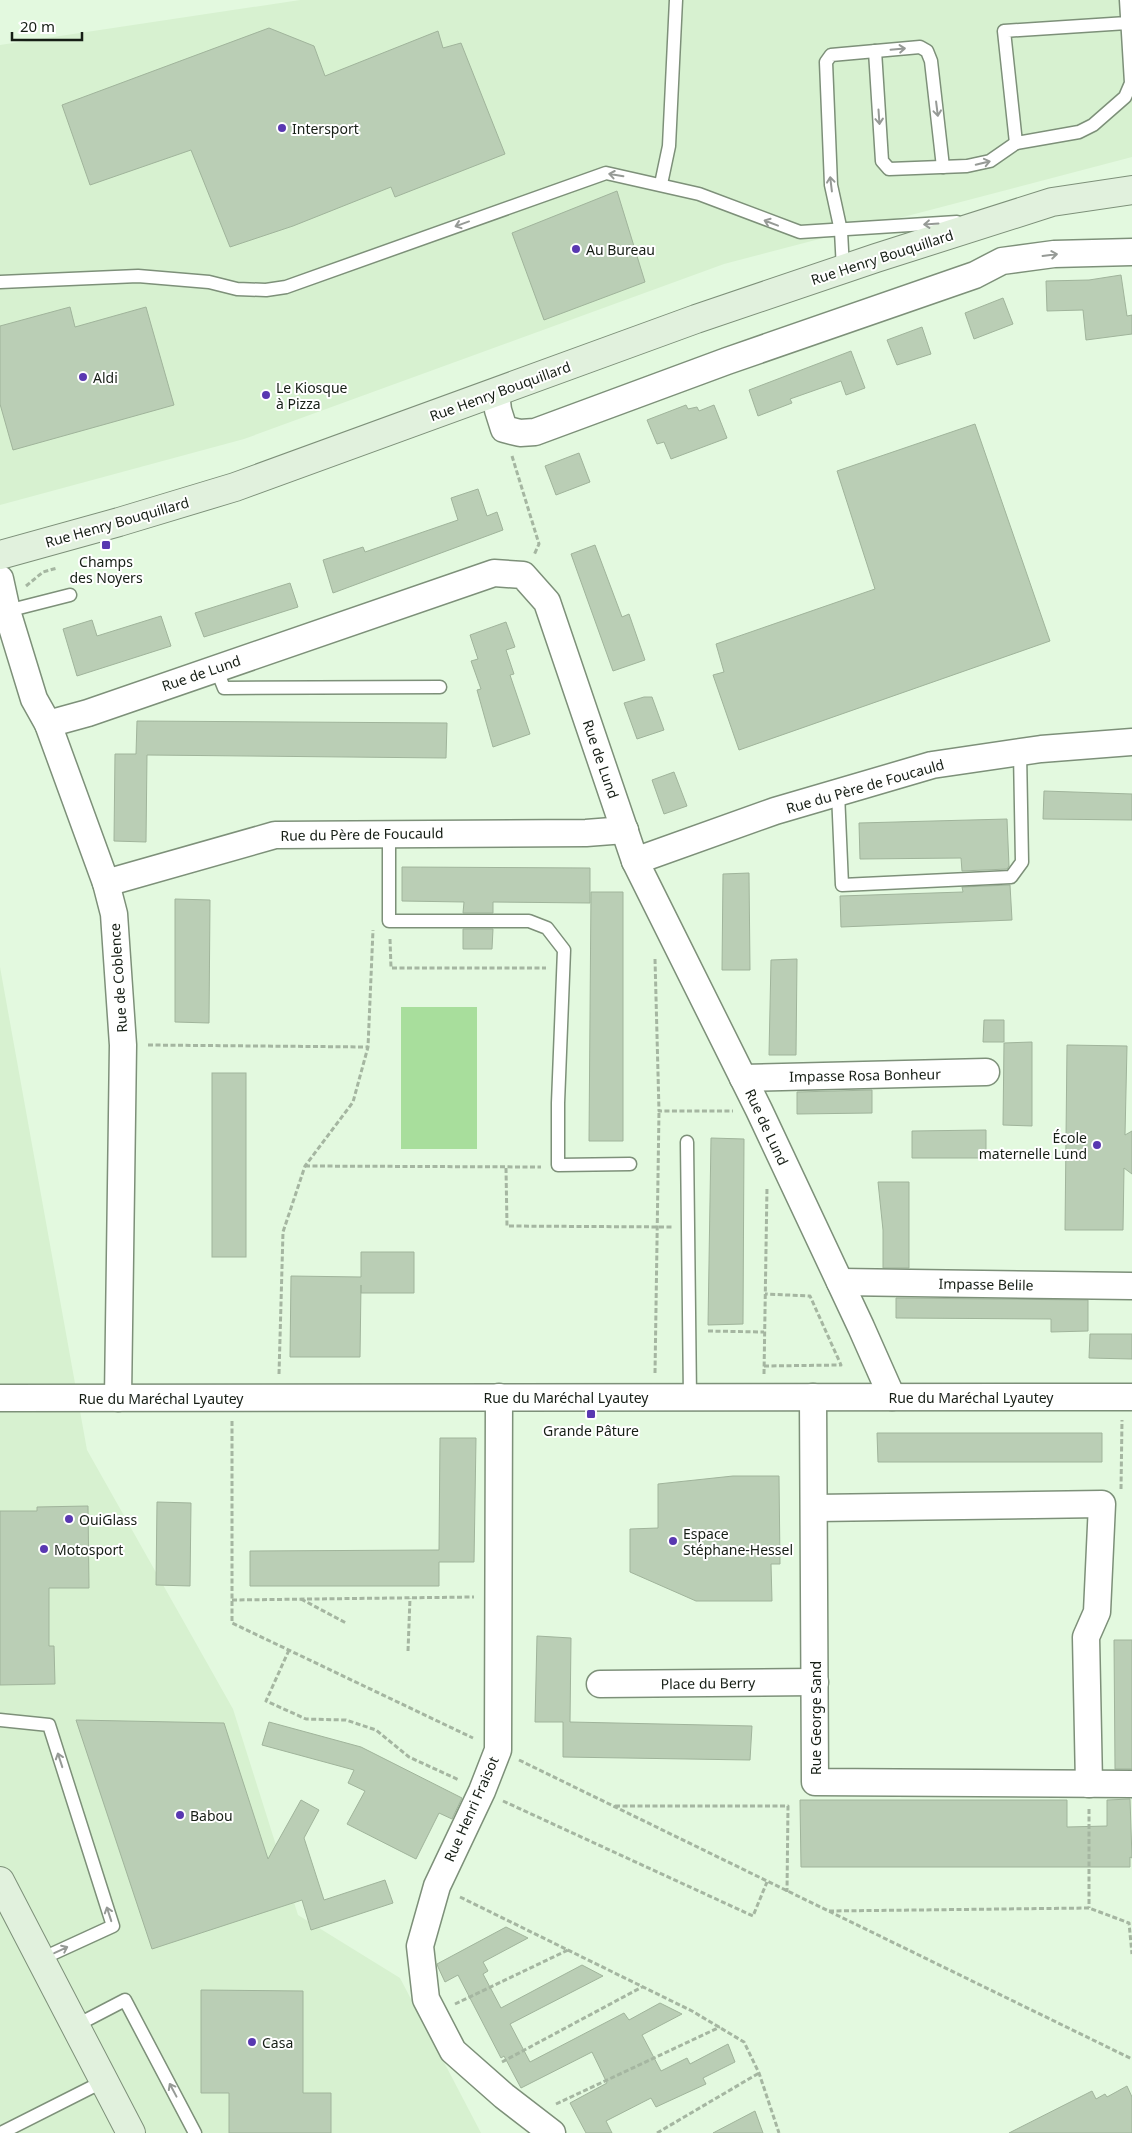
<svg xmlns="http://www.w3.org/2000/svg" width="1132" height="2133" viewBox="0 0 1132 2133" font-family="'Noto Sans',sans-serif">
<rect width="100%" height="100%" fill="#e3f9df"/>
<!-- built -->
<g fill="#d7f1d0">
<path d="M300 0H1132V157L724 264 244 439 0 505V45Z"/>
<path d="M0 967 87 1450 233 1709 298 1915 400 1978 481 2133H0Z"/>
</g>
<!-- green -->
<rect fill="#a8de9c" x="401" y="1007" width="76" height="142"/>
<!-- building -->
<g fill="#baceb5" stroke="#a0b49b">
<path d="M269 28 314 46 325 76 438 31 443 48 461 43 505 154 395 197 391 187 293 226 230 247 191 150 90 185 62 105Z"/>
<path d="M617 191 645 282 544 320 512 233Z"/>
<path d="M1121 275 1127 316 1132 315V334L1086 340 1083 310 1047 311 1046 281 1089 280Z"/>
<path d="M1003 298 1013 324 974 339 965 313Z"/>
<path d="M70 307 75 327 146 307 174 405 13 450 0 404V326Z"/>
<path d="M922 327 931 354 897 365 887 340Z"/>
<path d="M851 351 865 388 846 395 841 381 790 399 792 403 758 416 749 390Z"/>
<path d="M686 405 688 409 697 407 699 411 714 405 727 438 671 459 664 442 657 444 647 420Z"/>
<path d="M975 424 1050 641 739 750 713 675 724 672 716 644 875 589 837 471Z"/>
<path d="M579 453 590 482 556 495 545 466Z"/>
<path d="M478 489 487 516 497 512 503 530 333 593 323 560 363 547 365 552 458 520 451 498Z"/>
<path d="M595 545 622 617 629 614 645 660 613 671 571 554Z"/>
<path d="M290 583 298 607 204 637 195 613Z"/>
<path d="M161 616 171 646 77 676 63 629 92 620 97 636Z"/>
<path d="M506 622 515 647 506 650 514 674 510 675 530 734 493 747 477 690 481 689 471 661 478 659 470 635Z"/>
<path d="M644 697H652L664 730 637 739 624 703Z"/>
<path d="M137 721 447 723 446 758 147 755 146 842 114 841 115 754H136Z"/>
<path d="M674 772 687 806 664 814 652 780Z"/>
<path d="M1044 791 1132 794V820L1043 819Z"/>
<path d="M1007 819 1009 866 1007 869 962 871 961 858 860 859 859 823Z"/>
<path d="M402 867 590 868V903L493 902V913H463L464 902 402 901Z"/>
<path d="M749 873 750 970H722L723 874Z"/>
<path d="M1010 885 1012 920 841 927 840 896 963 892 962 887Z"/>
<path d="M591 892H623V1141H589Z"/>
<path d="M175 899 210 900 209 1023 175 1022Z"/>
<path d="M463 929H493L492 949H463Z"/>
<path d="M797 959 796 1055H769L771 960Z"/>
<path d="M984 1020H1004V1042H983Z"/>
<path d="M1032 1042V1126L1003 1125 1004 1043Z"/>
<path d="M1067 1045 1127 1046 1125 1135 1132 1131V1174L1124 1168 1123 1230H1065Z"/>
<rect x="212" y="1073" width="34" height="184"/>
<path d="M872 1090V1113L797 1114V1092Z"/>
<path d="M986 1130V1158H912V1131Z"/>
<path d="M711 1138 744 1139 743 1324 708 1325Z"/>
<path d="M878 1182H909V1268H883V1230Z"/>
<path d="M361 1252H414V1293H361V1285L360 1357H290L291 1276 361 1277Z"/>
<path d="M896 1298 1088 1300V1331L1051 1332V1319L896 1318Z"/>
<path d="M1090 1334H1132V1359L1089 1358Z"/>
<path d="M877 1433H1102V1462H878Z"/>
<path d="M440 1438H476L474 1562H439V1586H250V1551L439 1550Z"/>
<path d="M733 1476H779L780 1564H771L772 1601H696L630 1572V1529L658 1528V1484Z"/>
<path d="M157 1502 191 1503 190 1586 156 1585Z"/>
<path d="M88 1506 89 1588H49V1646H54L55 1684 0 1685V1511H37V1507Z"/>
<path d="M537 1636 571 1638 570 1722 752 1726 750 1760 563 1757V1722H535Z"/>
<path d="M1114 1640H1132V1769H1115Z"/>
<path d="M76 1720 224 1723 268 1859 301 1800 319 1810 304 1838 324 1900 385 1880 393 1903 311 1930 302 1900 152 1949Z"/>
<path d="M269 1722 361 1747 462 1798 452 1819 439 1813 416 1859 347 1824 365 1791 348 1783 354 1770 262 1745Z"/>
<path d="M1130 1799 1132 1858 1130 1857V1867H801L800 1800H1067V1827L1107 1826V1800Z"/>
<path d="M506 1927 528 1938 483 1962 488 1971 483 1974 501 2008 582 1965 603 1976 510 2024 530 2062 624 2013 629 2020 660 2003 682 2014 642 2035 661 2071 687 2058 690 2064 728 2044 735 2062 703 2078 706 2084 656 2107 651 2098 606 2121 612 2133H586L570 2103 607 2083 592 2052 521 2088 504 2056 501 2058 458 1975 445 1982 438 1967 437 1964Z"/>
<path d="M201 1990 303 1991V2093H331V2133H229V2093H201Z"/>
<path d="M1127 2086 1132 2097V2133H1009L1092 2091 1096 2099 1105 2094 1107 2097Z"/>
<path d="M755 2111 763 2133H713Z"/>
</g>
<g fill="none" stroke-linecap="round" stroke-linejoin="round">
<!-- lane casing -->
<g stroke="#7d9079" stroke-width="15">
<g id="lane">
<path d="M1126 0 1131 83 1125 97 1093 125 1079 132 1016 143 1004 31 1127 23"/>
<path d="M875 51 882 161 889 169 967 166 990 161 1016 143"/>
<path d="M661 184 669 146 676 0"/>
<path d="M843 269 841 231 831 185 826 62 831 55 920 47 927 51 931 61 943 167"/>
<path d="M0 282 138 276 209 282 237 289 266 290 286 287 606 173 699 194 800 232 957 222"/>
<path d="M7 611 70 595"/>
<path d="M216 668 224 688 440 687"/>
<path d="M838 793 842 885 1011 877 1022 862 1020 752"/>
<path d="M389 833V921H529L547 928 564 950 558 1103V1165L630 1164"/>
<path d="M687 1142 690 1397"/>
<path d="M0 1720 49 1725 113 1926 41 1959"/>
<path d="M75 2026 125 2000 195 2133"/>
<path d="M1 2133 104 2081"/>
</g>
</g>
<!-- street casing -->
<g stroke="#7d9079" stroke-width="29">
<g id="street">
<path d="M496 393 498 410 504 429 520 433 535 432 727 361 975 275 1002 261 1054 254 1132 252"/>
<path d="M0 579 7 611 34 699 48 724 106 883 114 914 123 1045 118 1398"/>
<path d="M48 724 88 713 494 573 523 575 547 602 635 861 759 1110 861 1327 892 1397"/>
<path d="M635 861 775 811 932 765 1041 749 1132 742"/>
<path d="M106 883 275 835 586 833 625 830"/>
<path d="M743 1078 986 1072"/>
<path d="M840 1282 1132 1286"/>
<path d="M499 1397 498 1750 482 1791 437 1886 420 1946 426 1999 453 2051 504 2096 552 2133"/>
<path d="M813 1397 815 1782 1132 1784"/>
<path d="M0 1398 1132 1397"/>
<path d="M815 1508 1102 1504 1097 1612 1086 1637 1089 1784"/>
<path d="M600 1684 815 1682"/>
</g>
</g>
<!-- secondary casing -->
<g stroke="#7d9079" stroke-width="30">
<g id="secondary">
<path d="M0 555 119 522 235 487 696 319 876 258 1052 202 1132 190"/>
<path d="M0 1881 131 2133"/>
</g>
</g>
<!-- path -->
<g stroke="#a5b6a1" stroke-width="3" stroke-dasharray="5 2.5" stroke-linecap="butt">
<path d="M512 456 539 544 534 555"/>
<path d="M26 586 43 572 57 568"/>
<path d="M390 939 391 968H546"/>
<path d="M655 959 659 1111H733"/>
<path d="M148 1045 368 1047"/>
<path d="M305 1166 541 1167"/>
<path d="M506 1168 507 1226 672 1227"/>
<path d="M708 1331 764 1332"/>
<path d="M764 1366 841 1365 810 1296 765 1294"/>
<path d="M655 1373 659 1111"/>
<path d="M279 1374 283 1232 305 1166 353 1102 368 1047 373 930"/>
<path d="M764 1374 767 1187"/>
<path d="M232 1421V1623L473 1738"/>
<path d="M1121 1489 1122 1420"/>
<path d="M301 1599 346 1623"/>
<path d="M232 1600 474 1597"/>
<path d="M289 1650 266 1701 306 1719 346 1720 376 1730 409 1757 459 1780"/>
<path d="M408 1651 410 1598"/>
<path d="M519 1760 1132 2059"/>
<path d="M503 1801 753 1916 767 1882"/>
<path d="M615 1806H788L787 1892"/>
<path d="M1089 1809V1908"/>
<path d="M460 1897 692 2011 744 2042 759 2073 779 2133"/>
<path d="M829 1911 1089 1908 1129 1923 1132 1954"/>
<path d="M455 2004 568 1950"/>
<path d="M502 2062 642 1987"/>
<path d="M556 2104 720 2027"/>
<path d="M657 2133 759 2073"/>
</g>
<!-- lane -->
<use href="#lane" stroke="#fff" stroke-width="12"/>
<!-- street -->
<use href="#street" stroke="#fff" stroke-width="26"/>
<!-- secondary -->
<use href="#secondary" stroke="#e1f1dd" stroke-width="28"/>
</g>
<!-- one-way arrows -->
<defs><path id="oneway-shaft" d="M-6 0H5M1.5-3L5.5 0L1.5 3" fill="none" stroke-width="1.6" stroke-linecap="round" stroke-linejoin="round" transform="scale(1.25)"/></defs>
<g stroke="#969a96">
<use href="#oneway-shaft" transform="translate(898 49) rotate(-5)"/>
<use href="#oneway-shaft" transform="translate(937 109) rotate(83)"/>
<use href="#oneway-shaft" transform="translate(879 117) rotate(86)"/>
<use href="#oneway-shaft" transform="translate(983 163) rotate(-14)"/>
<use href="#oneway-shaft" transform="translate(616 175) rotate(-171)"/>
<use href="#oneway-shaft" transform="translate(831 184) rotate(-97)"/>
<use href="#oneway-shaft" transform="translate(771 223) rotate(-159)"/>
<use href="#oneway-shaft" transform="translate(462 224) rotate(160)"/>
<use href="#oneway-shaft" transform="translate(931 224) rotate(176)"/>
<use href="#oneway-shaft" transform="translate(1050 255) rotate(-7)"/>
<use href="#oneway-shaft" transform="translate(60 1760) rotate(-108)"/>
<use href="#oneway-shaft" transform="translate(109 1914) rotate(-108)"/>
<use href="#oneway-shaft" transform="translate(61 1950) rotate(-25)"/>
<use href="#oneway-shaft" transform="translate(173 2090) rotate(-118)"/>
</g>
<!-- markers -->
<g fill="#5938b1" stroke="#fff" stroke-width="2">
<circle cx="282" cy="128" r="5"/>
<circle cx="576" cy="249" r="5"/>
<circle cx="83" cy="377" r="5"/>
<circle cx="266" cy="395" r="5"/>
<rect x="101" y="540" width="10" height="10" rx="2.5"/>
<circle cx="1097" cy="1145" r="5"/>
<rect x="586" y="1409" width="10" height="10" rx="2.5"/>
<circle cx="69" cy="1519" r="5"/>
<circle cx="673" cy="1541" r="5"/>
<circle cx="44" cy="1549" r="5"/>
<circle cx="180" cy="1815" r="5"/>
<circle cx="252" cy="2042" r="5"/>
</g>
<g text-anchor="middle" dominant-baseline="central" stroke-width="4" stroke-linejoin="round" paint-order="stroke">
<!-- poi labels -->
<g font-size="14" fill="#161e15" stroke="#fff" text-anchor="start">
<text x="292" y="128">Intersport</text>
<text x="586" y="249">Au Bureau</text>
<text x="93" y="377">Aldi</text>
<text x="276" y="387">Le Kiosque<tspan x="276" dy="16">à Pizza</tspan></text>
<text x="106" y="561" text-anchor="middle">Champs<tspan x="106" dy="16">des Noyers</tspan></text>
<text x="1087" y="1137" text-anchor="end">École<tspan x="1087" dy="16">maternelle Lund</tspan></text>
<text x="591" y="1430" text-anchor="middle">Grande Pâture</text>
<text x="79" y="1519">OuiGlass</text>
<text x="683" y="1533">Espace<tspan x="683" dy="16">Stéphane-Hessel</tspan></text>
<text x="54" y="1549">Motosport</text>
<text x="190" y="1815">Babou</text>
<text x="262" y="2042">Casa</text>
</g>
<!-- street labels -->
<g font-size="14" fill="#161e15" stroke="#fff">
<text transform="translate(882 257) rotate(-18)">Rue Henry Bouquillard</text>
<text transform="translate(500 391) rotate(-20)">Rue Henry Bouquillard</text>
<text transform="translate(117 522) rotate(-16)">Rue Henry Bouquillard</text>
<text transform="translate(201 673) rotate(-19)">Rue de Lund</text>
<text transform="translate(601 759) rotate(71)">Rue de Lund</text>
<text transform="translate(865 786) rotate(-16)">Rue du Père de Foucauld</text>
<text transform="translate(362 834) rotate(-1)">Rue du Père de Foucauld</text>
<text transform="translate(118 978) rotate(-94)">Rue de Coblence</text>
<text transform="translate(865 1075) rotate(-1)">Impasse Rosa Bonheur</text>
<text transform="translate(767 1127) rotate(65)">Rue de Lund</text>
<text transform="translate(986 1284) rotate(1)">Impasse Belile</text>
<text x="566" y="1397">Rue du Maréchal Lyautey</text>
<text x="971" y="1397">Rue du Maréchal Lyautey</text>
<text x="161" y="1398">Rue du Maréchal Lyautey</text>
<text transform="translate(708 1683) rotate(-1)">Place du Berry</text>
<text transform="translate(815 1718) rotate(-90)">Rue George Sand</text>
<text transform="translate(471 1809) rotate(-66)">Rue Henri Fraisot</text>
</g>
</g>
<!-- scale -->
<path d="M12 32v8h70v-8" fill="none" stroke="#161e15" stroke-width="2.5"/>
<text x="20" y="32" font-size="15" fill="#161e15" stroke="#ffffff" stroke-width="4" paint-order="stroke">20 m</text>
</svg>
